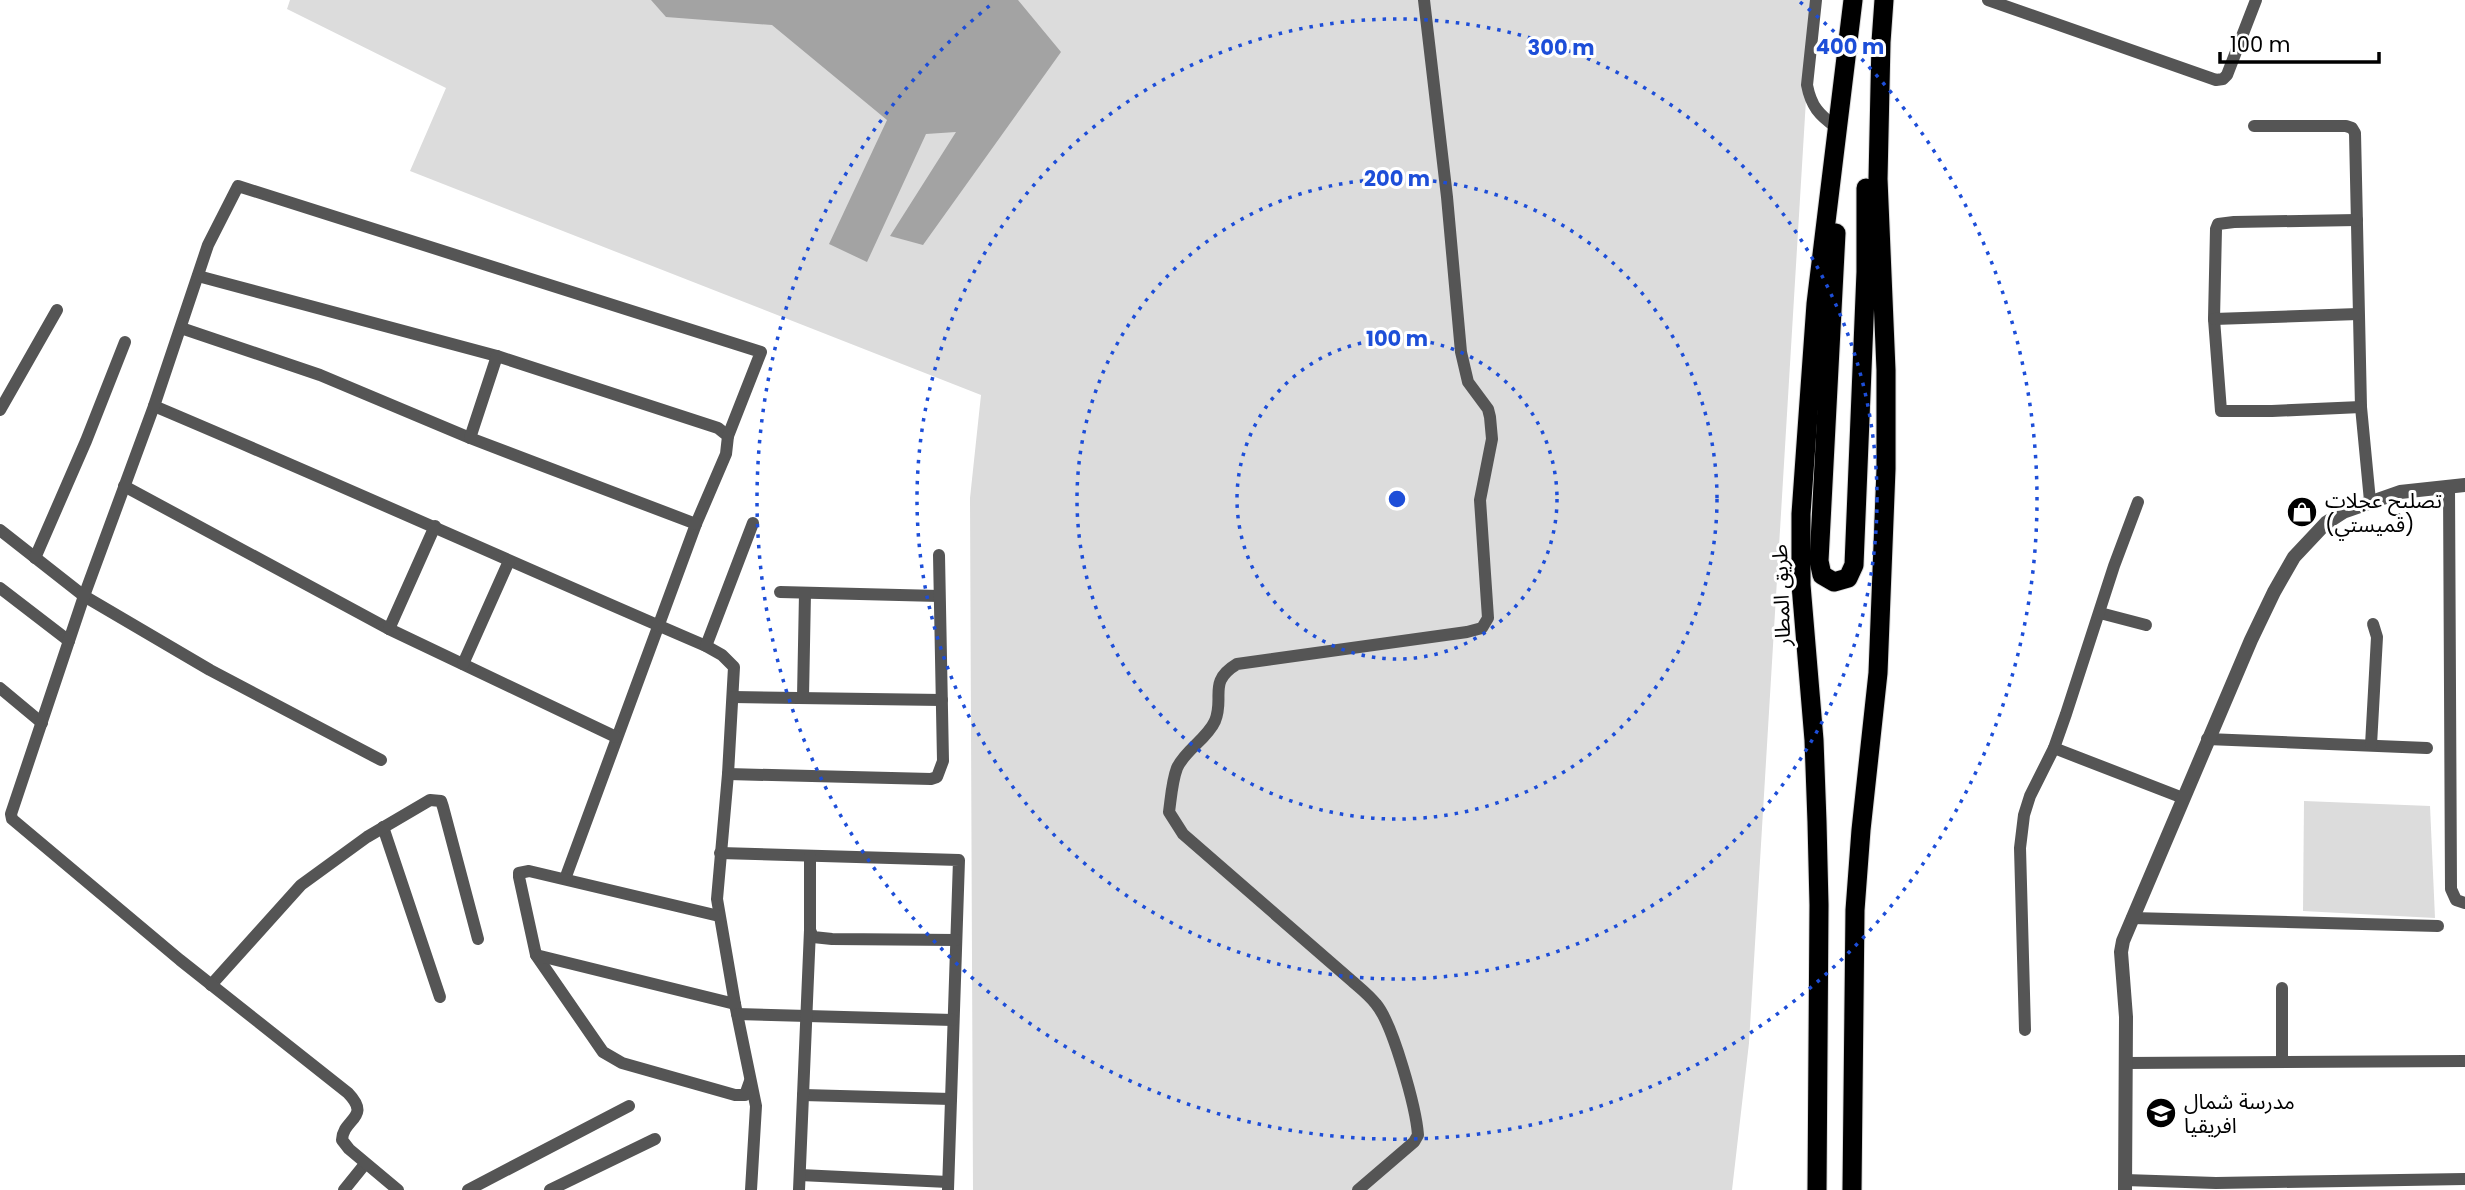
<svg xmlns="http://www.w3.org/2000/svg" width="2465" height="1190" viewBox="0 0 2465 1190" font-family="Poppins,'Noto Sans Arabic',sans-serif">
<rect width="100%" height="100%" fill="#fff"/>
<!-- green -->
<g fill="#dcdcdc">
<path d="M290 0H1812L1749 1043 1732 1190H973L970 498 981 395 410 171 446 88 287 9Z"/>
<path d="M2304 801 2430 806 2435 918 2303 911Z"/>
</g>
<!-- water -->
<path fill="#a3a3a3" d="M651 0H1018L1061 52 923 245 890 236 956 132 926 134 867 262 829 244 887 120 772 25 666 17Z"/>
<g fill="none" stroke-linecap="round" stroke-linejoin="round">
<!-- trunk casing -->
<g stroke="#dbdbdb" stroke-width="21">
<g id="trunk">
<path d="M1836 233 1819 561 1822 575 1834 582 1848 578 1854 565 1866 272V188"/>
<path d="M1817 1190 1819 905 1817 822 1814 740 1801 585V514L1816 304 1853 0"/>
<path d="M1852 1190 1855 910 1861 830 1878 673 1886 469V370L1878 179 1881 42 1884 0"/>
</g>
</g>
<!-- minor -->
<g stroke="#555" stroke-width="12">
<path d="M1816 0 1807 85C1811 106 1819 115 1836 127"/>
<path d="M1988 0 2216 80 2223 79 2227 75 2256 0"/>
<path d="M2254 126H2346L2352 128 2355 133 2361 407 2370 501"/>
<path d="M2357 220 2234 222 2218 224 2216 229 2214 319 2221 411H2272L2361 407"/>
<path d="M198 276 497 356 718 428 728 436 726 454 696 524 565 879"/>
<path d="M2214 319 2358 314"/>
<path d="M181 328 320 375 470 438 696 524"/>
<path d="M154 406C339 484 522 567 706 646L722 655 734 667 728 774 717 899 735 1004 756 1106 751 1190"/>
<path d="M0 410 57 310"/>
<path d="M470 438 497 356"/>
<path d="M124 486 389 629 616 737"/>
<path d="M2449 486 2451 889 2456 900 2465 903"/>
<path d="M0 530 84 596 210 670 381 760"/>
<path d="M35 558 86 441 125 342"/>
<path d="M0 588 69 641"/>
<path d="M780 592 939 596"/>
<path d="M2100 613 2146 625"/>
<path d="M389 629 435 526"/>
<path d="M706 646 753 523"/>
<path d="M463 664 509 561"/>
<path d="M0 688 42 723"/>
<path d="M733 697 942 700"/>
<path d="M803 697 805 593"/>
<path d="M2207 739 2427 748"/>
<path d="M2371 745 2377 637 2373 624"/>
<path d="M2054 748 2183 798"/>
<path d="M728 774 931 779 937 777 943 761 939 555"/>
<path d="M383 827 440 997"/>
<path d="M720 853 959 860 948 1190"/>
<path d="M810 856V930L813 937 832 939 956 940"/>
<path d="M719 916 529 871 519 873V877L536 955 603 1052 622 1063 735 1095H745L750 1081"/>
<path d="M2132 918 2438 926"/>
<path d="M536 955 735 1004"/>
<path d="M211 985 301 885 367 837 430 800 441 801 443 807 478 939"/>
<path d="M737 1014 953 1020"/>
<path d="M2025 1030 2020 848 2024 815 2030 796 2054 748 2066 714 2114 566 2138 502"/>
<path d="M2282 1062V988"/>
<path d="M2126 1063 2465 1061"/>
<path d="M803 1095 951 1099"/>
<path d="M800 1175 948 1182"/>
<path d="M2125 1180 2216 1183 2465 1179"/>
<path d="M344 1190 365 1164"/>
<path d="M398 1190 349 1149 342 1140C343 1118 372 1118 348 1093L180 960 12 819 11 814 84 596 154 406 208 245 238 186 761 352 728 436"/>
<path d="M468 1190 629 1106"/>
<path d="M550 1190 655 1139"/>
<path d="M799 1190 810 930"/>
<path d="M1358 1190 1414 1142 1418 1135C1416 1108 1393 1024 1376 1004 1369 995 1360 988 1352 981L1183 834 1169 812C1171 798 1172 781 1177 768 1185 750 1207 739 1215 721 1225 697 1207 682 1237 664L1467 632 1482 628 1488 618 1480 500 1492 439 1490 417 1488 409 1468 382 1461 352 1447 197 1424 0"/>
</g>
<!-- tertiary -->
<path stroke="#555" stroke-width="14" d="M2125 1190 2126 1017 2121 952 2123 941 2251 640 2274 592 2294 557 2326 523 2343 512 2400 492 2465 485"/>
<!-- trunk -->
<use href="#trunk" stroke="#000" stroke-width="19"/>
</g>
<!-- distance rings -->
<g fill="none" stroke="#1d4ed8" stroke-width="3.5" stroke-dasharray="3.5 7">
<circle cx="1397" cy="499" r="160"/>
<circle cx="1397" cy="499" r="320"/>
<circle cx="1397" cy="499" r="480"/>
<path d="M1800 2A640 640 0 1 1 994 2"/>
</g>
<!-- icons -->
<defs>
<g id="shop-disc" transform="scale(1.575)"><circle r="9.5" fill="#000" stroke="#fff"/><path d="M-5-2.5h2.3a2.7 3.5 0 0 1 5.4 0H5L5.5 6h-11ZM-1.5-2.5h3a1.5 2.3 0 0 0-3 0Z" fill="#fff"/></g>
<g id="school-disc" transform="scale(1.575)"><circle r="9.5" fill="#000" stroke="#fff"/><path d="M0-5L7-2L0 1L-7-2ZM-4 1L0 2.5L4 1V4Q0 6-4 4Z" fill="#fff"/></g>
</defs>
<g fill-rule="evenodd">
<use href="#shop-disc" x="2302" y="512"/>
<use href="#school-disc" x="2161" y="1113"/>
</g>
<g text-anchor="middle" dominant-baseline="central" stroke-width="6" stroke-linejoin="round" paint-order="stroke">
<!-- poi labels -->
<g font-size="21" fill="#000" stroke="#fff" text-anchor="start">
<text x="2325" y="500">تصليح عجلات<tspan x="2325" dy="24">(قميستي)</tspan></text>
<text x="2184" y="1101">مدرسة شمال<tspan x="2184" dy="24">افريقيا</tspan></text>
</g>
<!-- street labels -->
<g font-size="21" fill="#000" stroke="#fff">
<text transform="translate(1781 595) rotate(-92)">طريق المطار</text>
</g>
</g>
<circle cx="1397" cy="499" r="10" fill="#1d4ed8" stroke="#fff" stroke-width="3.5"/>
<g font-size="21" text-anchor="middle" font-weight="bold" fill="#1d4ed8" stroke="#fff" stroke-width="6" stroke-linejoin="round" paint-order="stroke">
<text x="1850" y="54">400 m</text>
<text x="1561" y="55">300 m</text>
<text x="1397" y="186">200 m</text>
<text x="1397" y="346">100 m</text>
</g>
<!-- scale -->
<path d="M2220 52v10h159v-10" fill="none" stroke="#000000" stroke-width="3.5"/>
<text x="2230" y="52" font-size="21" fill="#000000" stroke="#ffffff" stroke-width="5" paint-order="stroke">100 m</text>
</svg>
